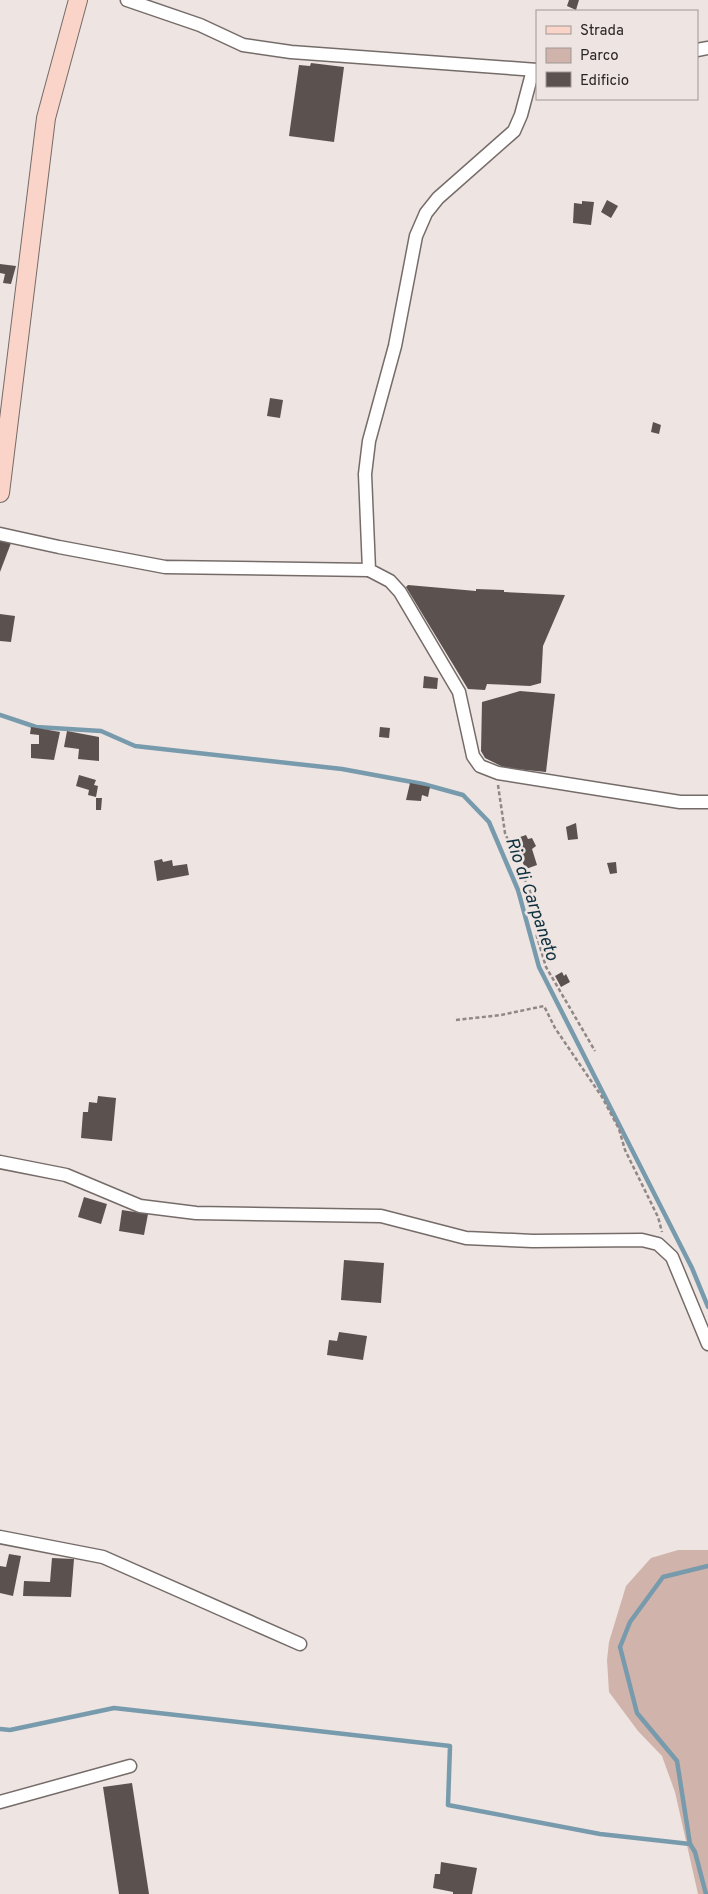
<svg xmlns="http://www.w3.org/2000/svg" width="708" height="1894" viewBox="0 0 708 1894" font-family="Overpass,sans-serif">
<rect width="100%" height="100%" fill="#eee4e1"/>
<!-- green -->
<path fill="#d0b3aa" d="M678 1550H708V1894H698L675 1792 662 1756 638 1731 609 1692 607 1660 609 1642 626 1586 651 1558Z"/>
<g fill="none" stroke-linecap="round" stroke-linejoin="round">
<!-- stream -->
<g stroke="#779bad" stroke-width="4.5">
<path d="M0 715 36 727 101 731 135 746 342 769 423 784 463 795 489 822 518 890 539 967 692 1268 708 1307"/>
<path d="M0 1729 10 1730 114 1708 450 1746 448 1805 600 1834 690 1844 695 1852 706 1894"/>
<path d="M690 1844 677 1761 637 1713 620 1647 630 1622 663 1577 708 1566"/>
</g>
</g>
<!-- building -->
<g fill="#5b5250">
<path d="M569 0H579L576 10 567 6Z"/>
<path d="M311 63 344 67 334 142 289 136 299 65 310 66Z"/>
<path d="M607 200 618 206 611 218 601 212Z"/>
<path d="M582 201 594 202 591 225 573 223 574 203 582 204Z"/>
<path d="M0 264 16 266 11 284 3 283 5 274 0 273Z"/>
<path d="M270 398 283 400 280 418 267 416Z"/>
<path d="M653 422 661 425 659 434 651 432Z"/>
<path d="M0 539 11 543 0 572Z"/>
<path d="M408 585 476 591V589L504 590V592L565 595 543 646 541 683 530 686 487 684 485 690 468 689 406 587Z"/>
<path d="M0 614 15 616 11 642 0 641Z"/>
<path d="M424 676 438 678 437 689 423 688Z"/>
<path d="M520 691 555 694 546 772 505 768 485 758 481 751 482 702Z"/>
<path d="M31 727 60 732 54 760 31 758V744H39V735L30 734Z"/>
<path d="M380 727 390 728 389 738 379 737Z"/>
<path d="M67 731 99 737V761L78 759 79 749 64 747Z"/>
<path d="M79 775 96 780 94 785 98 786 96 797 88 795 89 790 76 786Z"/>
<path d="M410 783 430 787 428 797 422 795 421 801 406 800Z"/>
<path d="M96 798H102L101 810H96Z"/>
<path d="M576 823 578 839 568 840 566 827Z"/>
<path d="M526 835 528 839 532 838 536 846 532 849 537 865 526 869 511 840Z"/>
<path d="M162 859 163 862 172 860 173 866 187 864 189 875 157 881 154 861Z"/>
<path d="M616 862 617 873 610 874 607 863Z"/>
<path d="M562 972 564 976 566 974 570 982 561 987 555 976Z"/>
<path d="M98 1096 116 1098 112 1141 81 1138 83 1112H88L89 1102 97 1103Z"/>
<path d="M84 1197 107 1204 101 1224 78 1217Z"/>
<path d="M122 1210 148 1214 144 1235 119 1231Z"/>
<path d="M344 1260 384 1263 381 1303 341 1300Z"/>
<path d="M339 1332 367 1336 363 1360 327 1355 329 1340 337 1341Z"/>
<path d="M9 1554 21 1556 13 1596 0 1593V1566L6 1567Z"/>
<path d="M52 1558 74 1559 71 1597 23 1596 24 1581 50 1582Z"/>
<path d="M132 1783 149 1894H119L103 1787Z"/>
<path d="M441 1862 477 1868 472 1894H453V1892L433 1888 435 1874H440Z"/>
</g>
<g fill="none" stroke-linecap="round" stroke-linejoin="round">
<!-- street casing -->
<g stroke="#756c69" stroke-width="15">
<g id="street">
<path d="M127 0 200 25 243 45 291 52 537 70"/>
<path d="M697 50 708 48"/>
<path d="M533 70 521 115 514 131 438 198 426 213 416 236 395 346 369 441 365 474 369 570 390 581 400 592 459 692 473 756 480 766 498 773 680 802H708"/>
<path d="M0 534 59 547 165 567 369 570"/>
<path d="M0 1162 66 1175 140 1206 196 1213 381 1216 466 1238 533 1241 642 1240 658 1244 672 1257 708 1344"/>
<path d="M0 1537 103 1557 300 1644"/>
<path d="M0 1802 130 1766"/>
</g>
</g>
<!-- secondary casing -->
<g stroke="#756c69" stroke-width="20">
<path id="secondary" d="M0 493 46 118 78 0"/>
</g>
<!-- path -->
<g stroke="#8f8886" stroke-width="2.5" stroke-dasharray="4 2.5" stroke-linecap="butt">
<path d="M498 785 505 833 532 896 537 937 546 967 595 1051"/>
<path d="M456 1020 501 1015 544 1006 555 1028 602 1097 619 1129 625 1150 658 1217 662 1232"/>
</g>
<!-- street -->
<use href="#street" stroke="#fff" stroke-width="12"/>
<!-- secondary -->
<use href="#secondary" stroke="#fad4c8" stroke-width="18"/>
</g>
<g text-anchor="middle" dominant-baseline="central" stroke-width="5" stroke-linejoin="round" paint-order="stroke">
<!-- water labels -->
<g font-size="18" font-style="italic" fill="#0f313f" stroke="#eee4e1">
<text transform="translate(531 899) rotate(71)">Rio di Carpaneto</text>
</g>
</g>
<!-- legend -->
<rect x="536" y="10" width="162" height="90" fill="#eee4e1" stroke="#9f9895"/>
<rect x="546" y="26" width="25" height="8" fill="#fad4c8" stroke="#9f9895"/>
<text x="580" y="35" font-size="15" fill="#292524">Strada</text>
<rect x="546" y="48" width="25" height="15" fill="#d0b3aa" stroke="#9f9895"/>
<text x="580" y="60" font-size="15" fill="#292524">Parco</text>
<rect x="546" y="72" width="25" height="15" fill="#5b5250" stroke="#9f9895"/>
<text x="580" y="85" font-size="15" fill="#292524">Edificio</text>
</svg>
